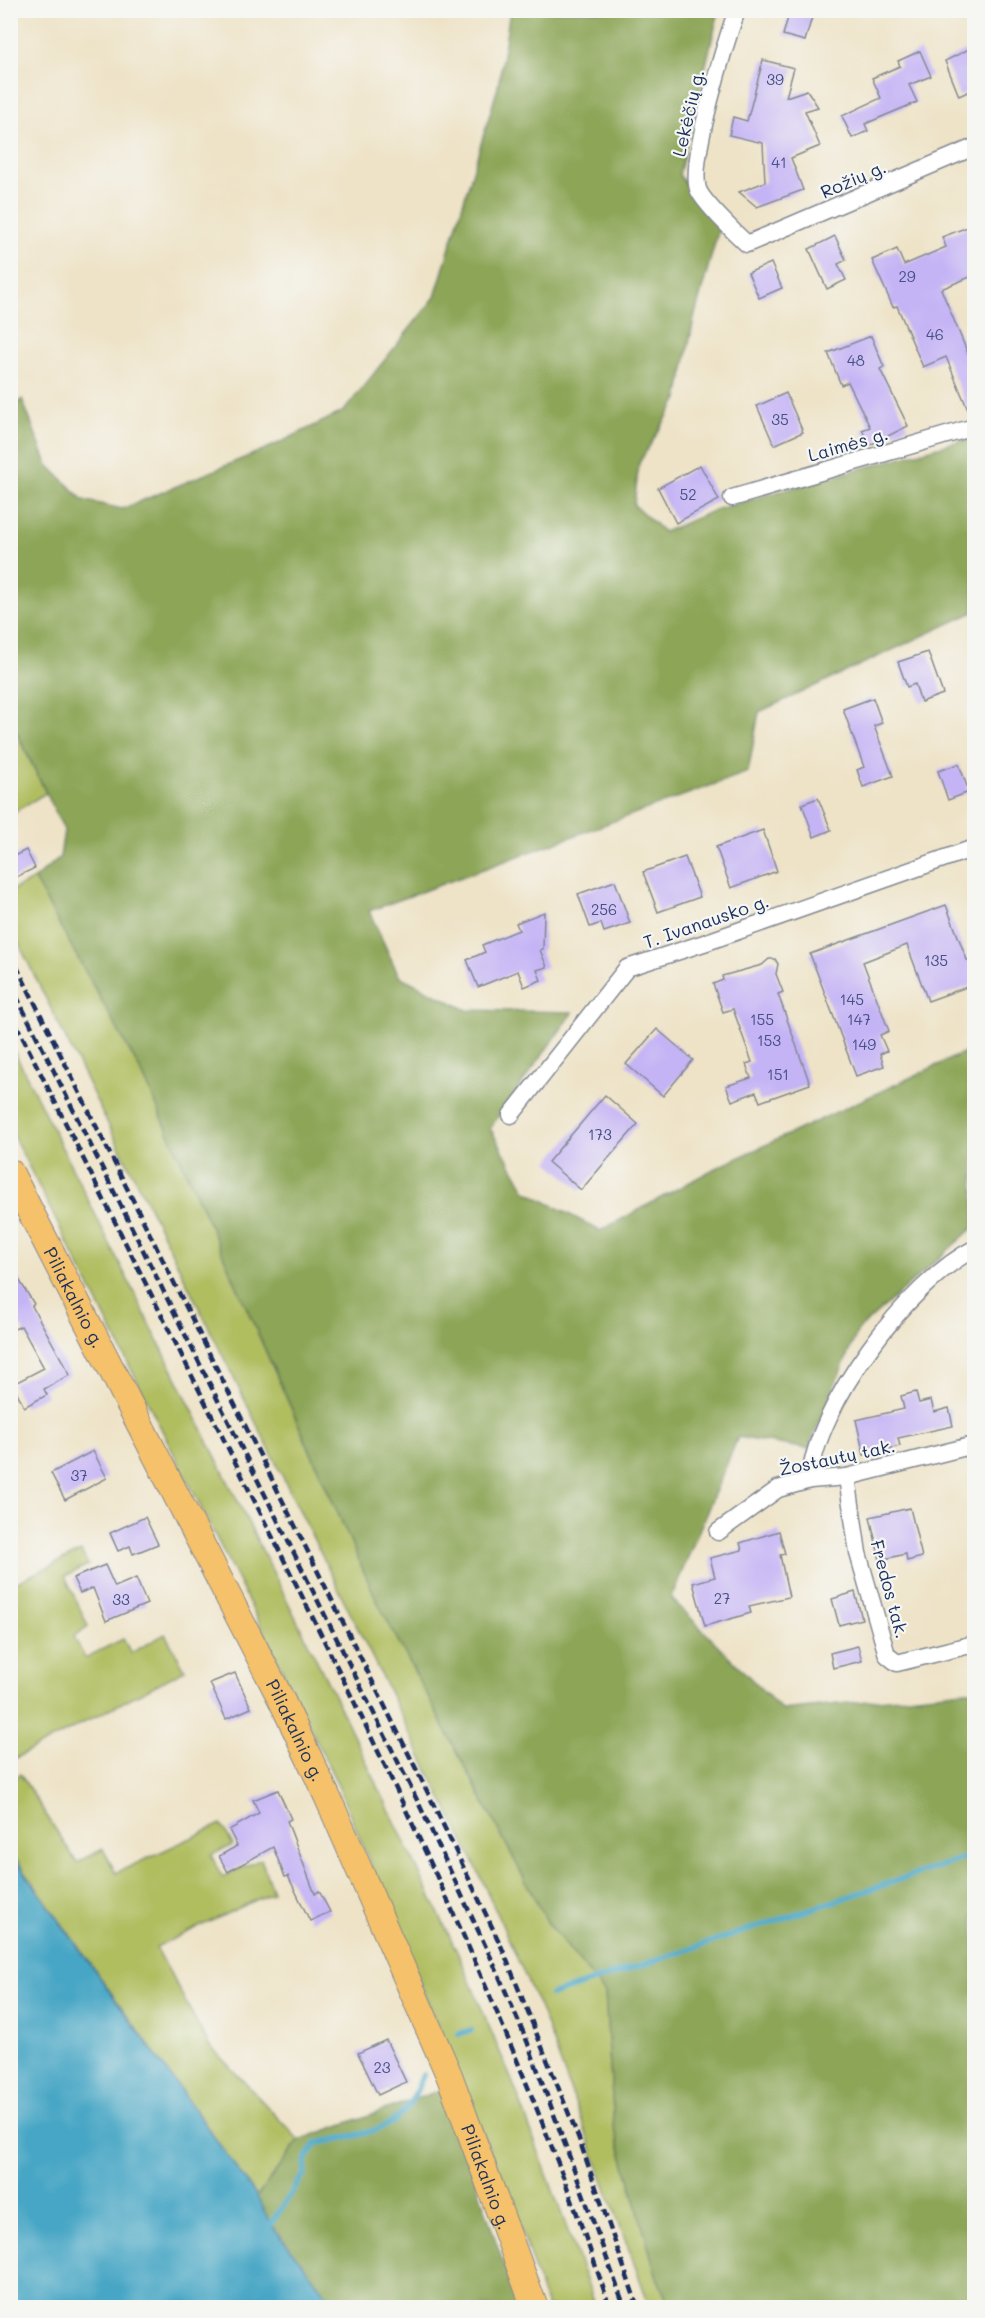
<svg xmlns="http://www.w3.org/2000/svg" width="985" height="2318" viewBox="0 0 985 2318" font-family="Mali,sans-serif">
<rect width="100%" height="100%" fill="#f6f6f2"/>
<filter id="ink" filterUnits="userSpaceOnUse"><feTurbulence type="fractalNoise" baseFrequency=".0167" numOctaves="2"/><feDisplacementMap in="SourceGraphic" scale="12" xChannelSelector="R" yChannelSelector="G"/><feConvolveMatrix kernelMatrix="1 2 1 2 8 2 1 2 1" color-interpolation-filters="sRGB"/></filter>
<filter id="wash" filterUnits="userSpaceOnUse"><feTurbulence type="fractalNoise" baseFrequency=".008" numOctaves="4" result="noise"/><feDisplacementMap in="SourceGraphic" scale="24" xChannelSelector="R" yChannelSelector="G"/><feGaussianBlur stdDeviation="1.35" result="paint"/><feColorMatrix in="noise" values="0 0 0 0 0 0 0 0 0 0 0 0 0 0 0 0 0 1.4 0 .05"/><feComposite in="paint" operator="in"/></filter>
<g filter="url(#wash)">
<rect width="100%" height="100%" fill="#eee3c7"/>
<!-- green -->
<g fill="#b0be60" stroke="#66765f" stroke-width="1.5">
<path d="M10 720 46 793 11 814H10Z"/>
<path d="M34 879 143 1075 377 1601 548 1923 605 1993 614 2126 657 2277 670 2307H650L544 2018 477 1869 11 928V891Z"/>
<path d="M10 1043 340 1707 461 1960 515 2088 596 2307H547L514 2209 336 1781 271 1646 11 1131Z"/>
<path d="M81 1551 88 1565 65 1576 88 1626 74 1637 85 1658 123 1639 131 1653 165 1634 185 1670 12 1760 11 1585Z"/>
<path d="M20 1774 77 1863 103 1849 116 1873 221 1824 233 1845 211 1855 222 1877 261 1859 273 1892 156 1947 209 2045 299 2140 257 2197 11 1852V1781Z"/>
</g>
<!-- forest -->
<g fill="#8ca556" stroke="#546a5a" stroke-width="1.5">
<path d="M510 11H719L679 175 720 225 694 318 678 399 639 463 634 505 664 532 715 510 749 500 974 437V612L759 712 748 772 369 911 399 976 467 1010 573 1012 490 1128 526 1191 600 1231 710 1171 974 1048V1227L858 1330 808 1449 738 1437 671 1598 782 1710 974 1690V2307H670L657 2277 614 2126 605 1993 548 1923 377 1601 143 1075 34 879 60 857 64 830 11 720 10 414 22 399 47 464 83 500 122 509 275 445 344 411 435 297 498 87Z"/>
<path d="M441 2090 465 2149 518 2307H336L271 2224 257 2197 299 2140Z"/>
</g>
<!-- water -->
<path fill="#46a6c5" stroke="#306a92" stroke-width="1.5" d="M10 1852 257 2197 271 2224 336 2307H11Z"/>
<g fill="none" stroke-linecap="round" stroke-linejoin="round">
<!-- stream -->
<g stroke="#46a6c5" stroke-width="6">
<path d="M551 1995 974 1855"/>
<path d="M459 2034 471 2030"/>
<path d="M265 2227 271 2224 304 2174 306 2160 315 2144C345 2136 385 2136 406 2109 414 2100 418 2086 423 2075"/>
</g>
</g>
<g id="blocks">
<!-- building -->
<g fill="#c4b3f5">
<path d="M790 10H814L805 41 783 35Z"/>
<path d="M975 46V95L972 90 959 96 945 61Z"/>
<path d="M920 51 931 76 909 85 917 102 865 124 868 131 852 138 842 116 881 98 872 78 900 66 898 61Z"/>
<path d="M763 60 794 68 786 97 807 90 818 107 805 111 820 146 791 158 803 190 757 207 739 192 765 182 763 143 729 135 733 117 747 121Z"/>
<path d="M975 224V275L941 289 971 361 975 359V417H971L946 357 923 367 897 306 893 307 872 260 897 249 904 265 946 247 942 237Z"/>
<path d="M835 236 846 260 838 264 846 280 827 289 809 249Z"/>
<path d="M771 263 782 288 759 298 748 273Z"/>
<path d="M871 336 884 367 880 369 908 426 870 445 862 430 870 427 848 382 841 385 828 353Z"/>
<path d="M786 393 803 432 774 445 757 406Z"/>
<path d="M700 465 719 500 676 523 658 488Z"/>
<path d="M928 652 943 694 921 702 915 684 907 687 898 662Z"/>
<path d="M873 698 882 723 874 726 893 776 863 787 857 770 864 767 843 709Z"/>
<path d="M959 764 969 792 948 800 938 771Z"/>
<path d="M818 798 831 830 814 837 802 804Z"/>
<path d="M763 830 777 871 731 888 716 847Z"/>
<path d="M26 850 35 868 10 880V858Z"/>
<path d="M685 857 700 897 658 912 643 872Z"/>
<path d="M615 881 630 923 604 932 601 923 590 927 578 894Z"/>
<path d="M946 905 967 960 971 959 975 968V984L928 1001 907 945 863 962 889 1031 880 1035 887 1051 880 1054 884 1066 856 1076 810 954Z"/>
<path d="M544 912 543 949 540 950 547 967 537 970 541 980 524 987 518 971 478 987 467 960 485 952 482 945 519 930 516 923Z"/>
<path d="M769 959H775L778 964 776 974 783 992 778 994 810 1084 760 1102 756 1092 732 1101 726 1086 751 1078 746 1064 752 1062 733 1009 723 1012 713 984 723 980 722 976 762 965Z"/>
<path d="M657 1029 693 1060 663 1096 626 1064Z"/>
<path d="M605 1095 638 1124 581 1190 548 1162Z"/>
<path d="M10 1265 34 1304 32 1306 70 1375 44 1389 47 1395 24 1407 13 1384 44 1368 21 1326 10 1331Z"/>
<path d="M916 1392 919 1403 931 1400 934 1412 949 1408 953 1426 898 1438 900 1446 864 1455 856 1420 904 1409 901 1396Z"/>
<path d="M93 1451 107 1478 65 1500 51 1473Z"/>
<path d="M910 1508 922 1557 907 1561 906 1554 880 1560 870 1517Z"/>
<path d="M145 1517 158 1544 133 1554 130 1546 118 1551 110 1533Z"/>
<path d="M779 1531 785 1554 780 1555 789 1597 749 1606 751 1613 705 1626 693 1583 715 1577 710 1558 742 1550 740 1543Z"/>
<path d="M105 1565 115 1587 136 1578 147 1604 106 1621 93 1588 80 1593 73 1578Z"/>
<path d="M855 1592 862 1619 839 1625 832 1599Z"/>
<path d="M858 1646 862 1661 833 1668 830 1653Z"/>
<path d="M235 1673 251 1708 226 1719 210 1683Z"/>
<path d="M278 1790 291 1819 287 1821 315 1894 319 1891 330 1912 310 1921 288 1876 285 1877 273 1847 228 1872 219 1856 237 1846 229 1830 259 1813 253 1800Z"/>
<path d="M386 2040 406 2082 378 2095 358 2053Z"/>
</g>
</g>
</g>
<g filter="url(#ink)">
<use href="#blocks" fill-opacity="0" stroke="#848992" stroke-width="1.5"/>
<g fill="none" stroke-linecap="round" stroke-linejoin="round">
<!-- street casing -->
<g stroke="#848992" stroke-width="19">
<g id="street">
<path d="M737 10C725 44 689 160 698 189 702 201 736 234 747 244L974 147"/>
<path d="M732 498 974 427"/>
<path d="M511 1115 627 968 704 943 974 848"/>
<path d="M847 1477 858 1553 887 1655 897 1663 974 1644"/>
<path d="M810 1480C815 1406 909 1282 974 1249"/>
<path d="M718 1532 778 1489 810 1480 847 1477 974 1445"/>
</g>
</g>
<!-- primary casing -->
<g stroke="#848992" stroke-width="28">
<g id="primary">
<path id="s1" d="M10 1172 281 1699 327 1796 449 2075 535 2308"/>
</g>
</g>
<!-- street -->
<use href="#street" stroke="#fff" stroke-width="16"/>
<!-- primary -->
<use href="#primary" stroke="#f5c16b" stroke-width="26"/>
<!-- rail -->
<g stroke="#1b2f5e" stroke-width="4.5" stroke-dasharray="9 4.5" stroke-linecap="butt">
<path d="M10 953 427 1791 502 1948 579 2139 638 2308"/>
<path d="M10 983 418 1802 492 1960 527 2041 625 2308"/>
<path d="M10 1012C101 1194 192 1376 283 1558 405 1802 523 2048 610 2308"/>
</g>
</g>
</g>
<g text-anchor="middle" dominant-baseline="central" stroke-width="4.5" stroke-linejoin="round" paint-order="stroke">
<!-- number labels -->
<g font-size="15" fill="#455084">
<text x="775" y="79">39</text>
<text x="779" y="162">41</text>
<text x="907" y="276">29</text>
<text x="935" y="334">46</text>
<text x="856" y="360">48</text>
<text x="780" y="419">35</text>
<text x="688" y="494">52</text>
<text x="604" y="909">256</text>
<text x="936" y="960">135</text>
<text x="852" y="999">145</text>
<text x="762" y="1019">155</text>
<text x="859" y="1019">147</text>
<text x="769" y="1040">153</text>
<text x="864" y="1044">149</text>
<text x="778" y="1074">151</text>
<text x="600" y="1134">173</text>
<text x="79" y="1475">37</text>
<text x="722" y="1598">27</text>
<text x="121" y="1599">33</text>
<text x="382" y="2067">23</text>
</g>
<!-- street labels -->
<g font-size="18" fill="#1b2f5e" stroke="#f6f6f2">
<text transform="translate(688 113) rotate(-77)">Lekėčių g.</text>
<text transform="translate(853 179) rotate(-23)">Rožių g.</text>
<text transform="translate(848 444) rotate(-16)">Laimės g.</text>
<text transform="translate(706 921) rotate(-19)">T. Ivanausko g.</text>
<text stroke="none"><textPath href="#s1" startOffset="141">Piliakalnio g.</textPath></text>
<text transform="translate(837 1457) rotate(-12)">Žostautų tak.</text>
<text transform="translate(890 1589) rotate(75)">Fredos tak.</text>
<text stroke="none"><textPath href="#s1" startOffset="627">Piliakalnio g.</textPath></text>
<text stroke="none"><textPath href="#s1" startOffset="1113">Piliakalnio g.</textPath></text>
</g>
</g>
<!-- margin -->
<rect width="985" height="2318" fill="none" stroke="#f6f6f2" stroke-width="36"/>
</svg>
